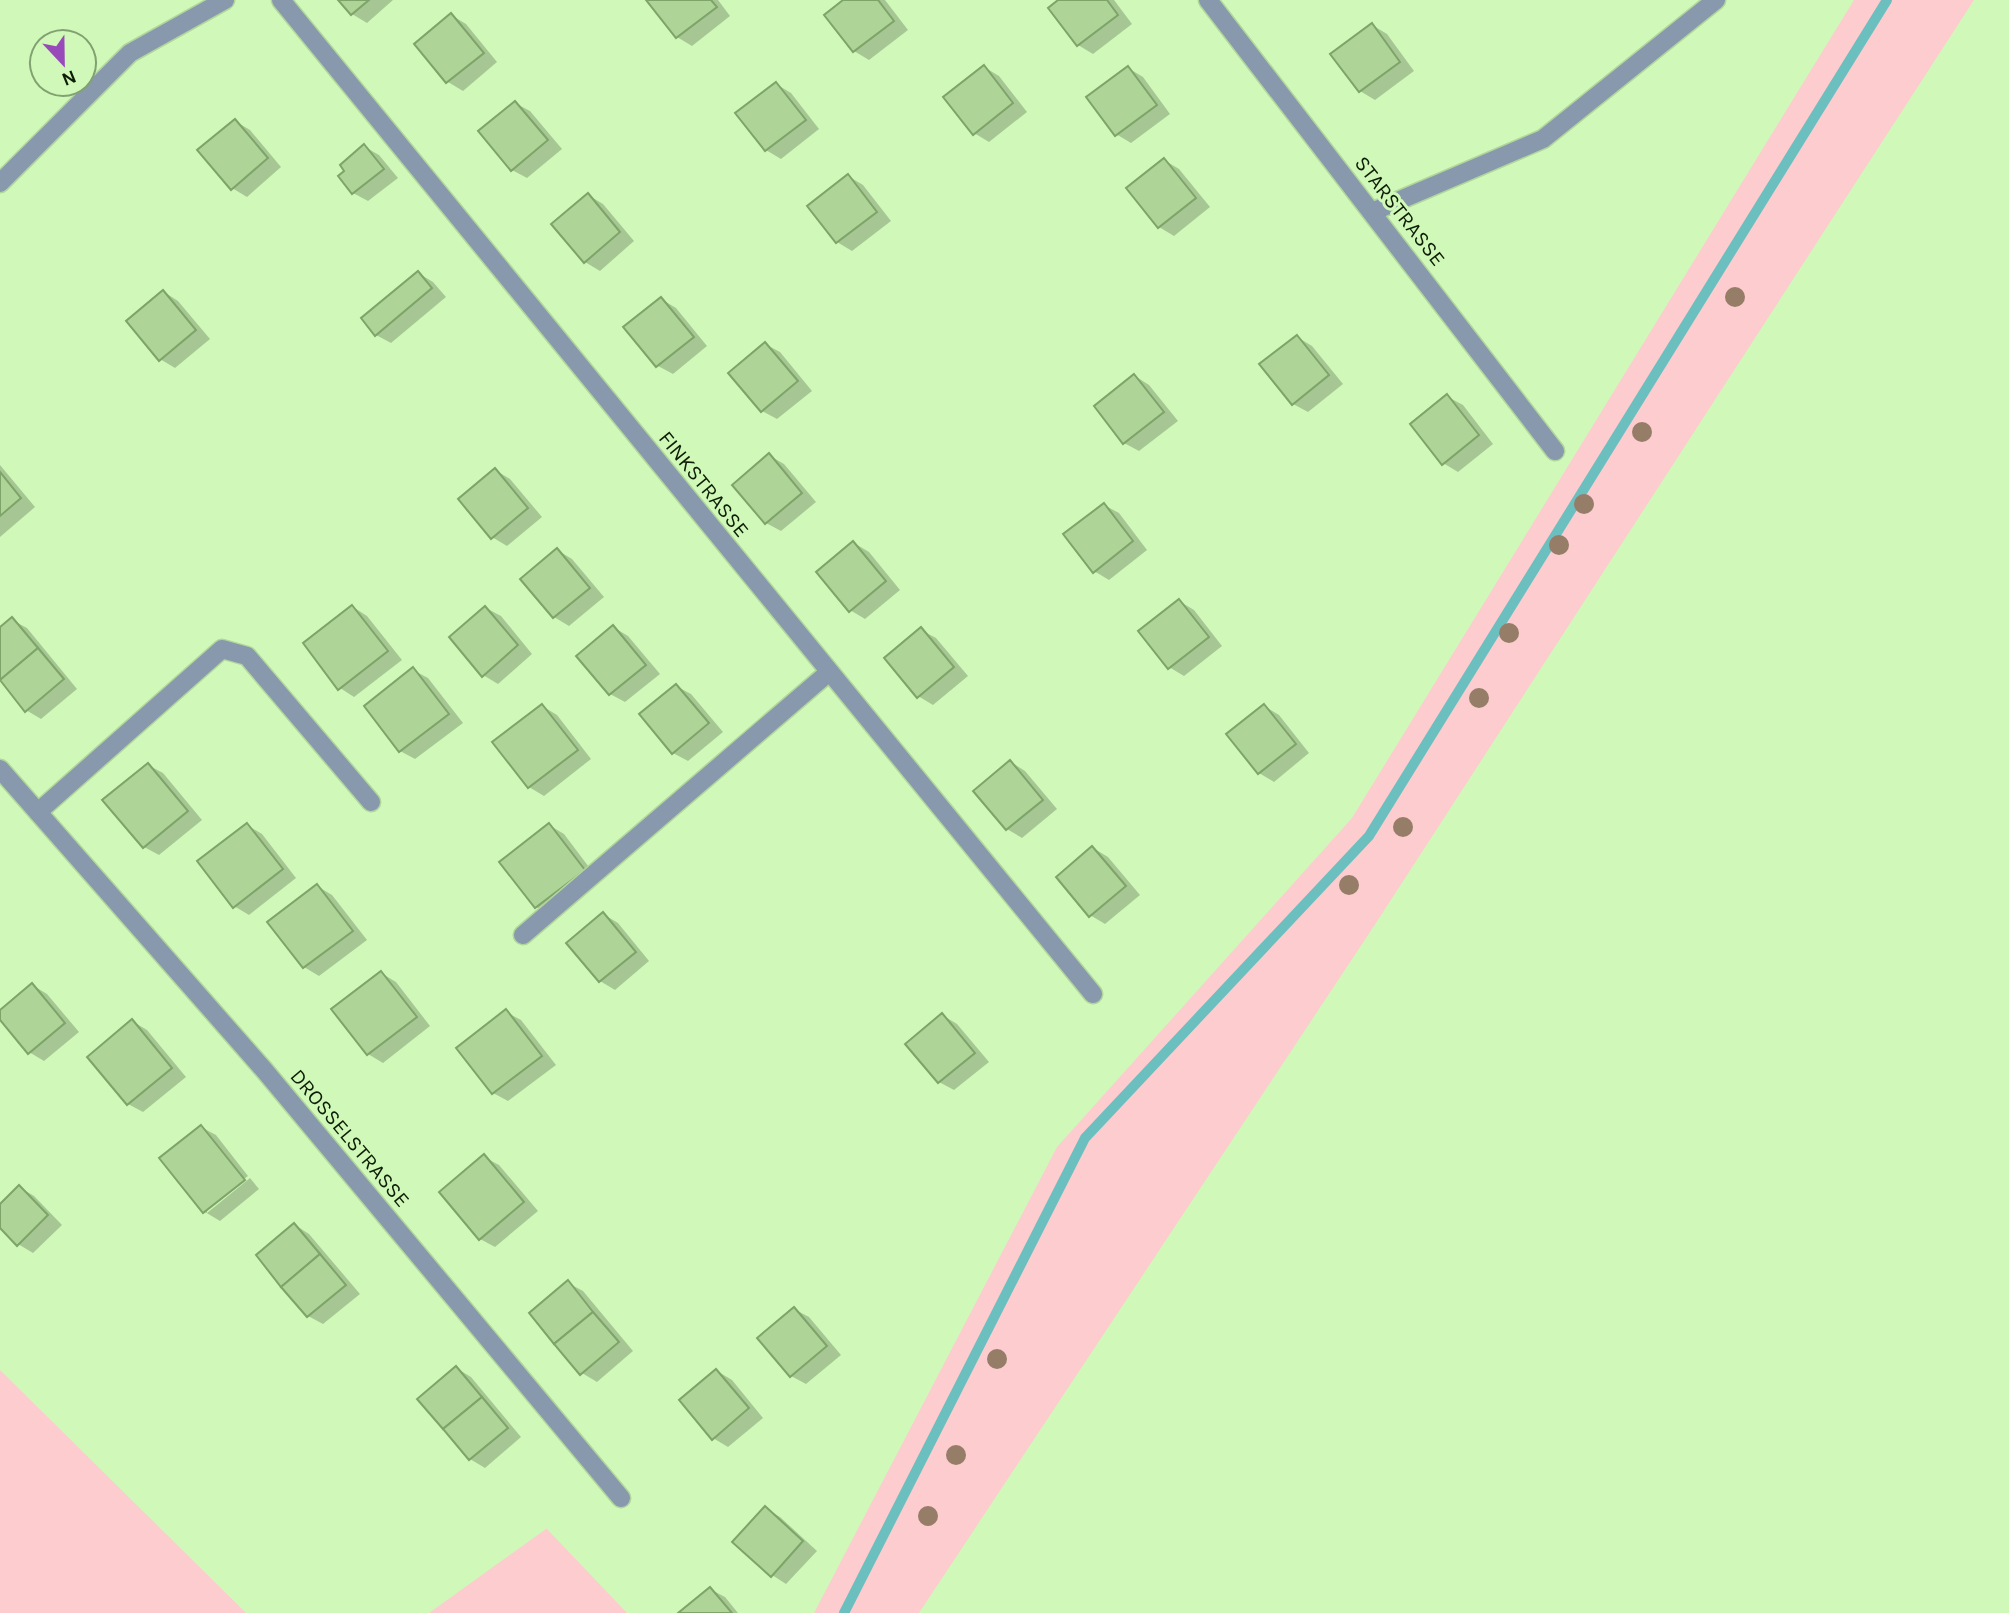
<svg xmlns="http://www.w3.org/2000/svg" width="2009" height="1613" viewBox="0 0 2009 1613" font-family="Karla,sans-serif">
<rect width="100%" height="100%" fill="#d0f9b9"/>
<!-- green -->
<g fill="#fccccf">
<path d="M1854 0H1974L1376 923 919 1613H814L1057 1147 1352 818Z"/>
<path d="M0 1370 246 1613H0Z"/>
<path d="M546 1528 627 1613H429L546 1529Z"/>
</g>
<!-- shadow -->
<g fill="#0003">
<path d="M340 0H393L367 23 352 14Z"/>
<path d="M650 0H718L730 16 692 46 677 37Z"/>
<path d="M846 0H885L908 30 869 60 854 51Z"/>
<path d="M1061 0H1114L1132 24 1093 54 1078 45Z"/>
<path d="M451 15 466 24 497 62 463 91 448 82 416 44Z"/>
<path d="M1372 25 1387 34 1414 71 1375 100 1360 91Z"/>
<path d="M984 67 999 76 1027 112 989 142 974 133Z"/>
<path d="M1128 68 1143 77 1170 114 1131 143 1116 134Z"/>
<path d="M776 84 791 93 819 129 781 159 766 150Z"/>
<path d="M515 103 530 111 562 149 527 178 512 170Z"/>
<path d="M235 121 250 130 281 167 247 197 232 188Z"/>
<path d="M365 147 379 155 398 178 368 201 353 193Z"/>
<path d="M1164 160 1179 169 1210 207 1174 236 1159 227 1128 188Z"/>
<path d="M848 176 863 185 891 221 852 251 837 242 809 206Z"/>
<path d="M588 195 603 204 634 241 600 271 585 262Z"/>
<path d="M418 273 433 282 446 297 391 343 376 335Z"/>
<path d="M164 292 178 301 210 339 175 368 160 359Z"/>
<path d="M661 299 676 308 707 346 673 374 658 366 626 328Z"/>
<path d="M1297 337 1312 346 1343 384 1308 412 1293 404Z"/>
<path d="M765 344 780 352 812 391 777 419 762 411Z"/>
<path d="M1135 376 1149 385 1178 421 1139 451 1124 443Z"/>
<path d="M1448 397 1463 405 1493 444 1458 472 1443 463Z"/>
<path d="M770 456 784 464 816 502 781 531 766 523Z"/>
<path d="M0 465 35 507 0 537Z"/>
<path d="M495 470 510 479 542 517 507 546 492 537Z"/>
<path d="M1104 505 1119 513 1147 550 1109 580 1094 571Z"/>
<path d="M854 543 869 552 900 590 865 619 850 610Z"/>
<path d="M557 550 572 559 604 597 569 626 554 617 523 579Z"/>
<path d="M1179 601 1194 610 1222 646 1184 676 1169 667Z"/>
<path d="M353 607 367 616 402 660 354 697 340 688Z"/>
<path d="M486 608 501 616 532 654 498 684 483 675Z"/>
<path d="M12 620 27 628 77 689 41 719 26 710 0 679V630Z"/>
<path d="M613 627 628 636 660 674 625 702 610 694Z"/>
<path d="M921 630 936 638 968 676 933 705 918 696Z"/>
<path d="M413 670 428 678 463 723 415 759 400 751Z"/>
<path d="M676 686 691 694 723 732 688 761 673 753Z"/>
<path d="M542 706 557 715 591 759 544 796 529 787Z"/>
<path d="M1264 706 1279 715 1309 753 1274 782 1259 773Z"/>
<path d="M1011 762 1025 771 1057 809 1022 838 1007 829 976 791Z"/>
<path d="M148 765 163 773 202 820 159 855 144 847Z"/>
<path d="M247 825 262 834 296 878 249 915 234 906Z"/>
<path d="M549 825 564 834 598 879 551 915 536 907Z"/>
<path d="M1093 848 1108 857 1140 895 1105 924 1090 915Z"/>
<path d="M317 886 332 895 367 940 319 976 304 967Z"/>
<path d="M603 914 618 923 649 961 615 990 600 981Z"/>
<path d="M381 973 396 982 430 1026 383 1063 368 1054Z"/>
<path d="M32 985 47 994 79 1032 44 1061 29 1052 0 1018V1012Z"/>
<path d="M506 1012 521 1020 556 1065 508 1101 493 1093Z"/>
<path d="M942 1015 957 1024 989 1062 954 1090 939 1082Z"/>
<path d="M132 1021 147 1030 186 1077 143 1112 128 1104Z"/>
<path d="M201 1127 216 1135 248 1176 207 1208V1213L250 1178 259 1189 220 1221 205 1212 162 1158Z"/>
<path d="M484 1157 499 1165 538 1211 495 1247 480 1239Z"/>
<path d="M19 1187 34 1196 62 1225 33 1253 18 1244 0 1225V1206Z"/>
<path d="M295 1225 309 1234 360 1294 323 1324 308 1316Z"/>
<path d="M568 1283 583 1291 633 1351 597 1382 582 1373Z"/>
<path d="M794 1309 809 1317 841 1355 806 1384 791 1376Z"/>
<path d="M456 1368 471 1377 521 1437 485 1468 470 1459Z"/>
<path d="M717 1371 732 1380 763 1418 728 1447 713 1438Z"/>
<path d="M765 1508 780 1517 817 1551 786 1584 772 1575Z"/>
<path d="M710 1589 725 1597 738 1613H681Z"/>
</g>
<g fill="none" stroke-linecap="round" stroke-linejoin="round">
<!-- stream -->
<path stroke="#6cbfbf" stroke-width="10" d="M844 1613 1085 1138 1369 836 1887 0"/>
</g>
<!-- building -->
<g fill="#aed597" stroke="#7ea469" stroke-width="2">
<path d="M338 0H369L351 15Z"/>
<path d="M646 0H711L717 7 676 38Z"/>
<path d="M843 0H878L894 21 853 52 824 15Z"/>
<path d="M1058 0H1107L1118 15 1077 46 1048 8Z"/>
<path d="M451 13 484 53 446 83 414 44Z"/>
<path d="M1372 23 1400 62 1359 92 1330 54Z"/>
<path d="M984 65 1013 103 973 135 943 97Z"/>
<path d="M1128 66 1157 105 1115 136 1086 97Z"/>
<path d="M776 82 806 120 765 151 735 113Z"/>
<path d="M515 101 548 140 511 171 478 131Z"/>
<path d="M235 119 268 158 231 190 197 150Z"/>
<path d="M364 144 384 169 352 194 338 176 344 171 340 165Z"/>
<path d="M1164 158 1196 198 1158 228 1126 188Z"/>
<path d="M848 174 877 212 836 243 807 206Z"/>
<path d="M588 193 620 232 584 263 551 224Z"/>
<path d="M418 271 432 288 375 336 361 318Z"/>
<path d="M163 290 196 330 159 361 126 321Z"/>
<path d="M661 297 694 337 656 367 623 327Z"/>
<path d="M1297 335 1329 375 1292 405 1259 364Z"/>
<path d="M765 342 798 381 761 412 728 373Z"/>
<path d="M1134 374 1164 412 1123 444 1094 406Z"/>
<path d="M1447 394 1479 435 1442 465 1410 424Z"/>
<path d="M769 453 802 493 765 524 732 485Z"/>
<path d="M495 468 528 508 491 539 458 499Z"/>
<path d="M0 472 21 498 0 516Z"/>
<path d="M1104 503 1133 541 1093 573 1063 534Z"/>
<path d="M853 541 886 581 849 612 816 572Z"/>
<path d="M557 548 590 588 553 618 520 579Z"/>
<path d="M1179 599 1209 637 1168 669 1138 631Z"/>
<path d="M352 605 388 651 338 690 303 643Z"/>
<path d="M485 606 518 645 482 677 449 637Z"/>
<path d="M12 617 38 648 0 680V627Z"/>
<path d="M613 625 646 665 609 695 576 656Z"/>
<path d="M921 627 954 667 917 698 884 658Z"/>
<path d="M38 648 64 679 25 712 0 680Z"/>
<path d="M413 667 449 714 399 752 364 706Z"/>
<path d="M676 684 709 723 672 754 639 714Z"/>
<path d="M542 704 578 750 528 788 492 742Z"/>
<path d="M1264 704 1296 744 1258 774 1226 734Z"/>
<path d="M1010 760 1043 800 1006 830 973 791Z"/>
<path d="M148 763 188 811 143 848 102 800Z"/>
<path d="M247 823 283 869 233 908 197 861Z"/>
<path d="M549 823 585 870 535 908 499 862Z"/>
<path d="M1092 846 1126 886 1089 917 1056 877Z"/>
<path d="M317 884 353 931 303 968 267 922Z"/>
<path d="M603 912 636 952 599 982 566 943Z"/>
<path d="M381 971 417 1017 367 1055 331 1009Z"/>
<path d="M32 983 65 1023 28 1054 0 1020V1010Z"/>
<path d="M506 1009 542 1056 492 1094 456 1048Z"/>
<path d="M942 1013 975 1053 938 1083 905 1044Z"/>
<path d="M132 1019 172 1068 127 1105 87 1057Z"/>
<path d="M201 1125 245 1180 203 1213 159 1158Z"/>
<path d="M484 1154 524 1202 479 1240 439 1192Z"/>
<path d="M19 1185 48 1215 17 1246 0 1228V1204Z"/>
<path d="M294 1223 320 1254 281 1287 256 1255Z"/>
<path d="M320 1254 346 1285 307 1317 281 1287Z"/>
<path d="M568 1280 593 1312 554 1344 529 1313Z"/>
<path d="M794 1307 827 1346 790 1377 757 1338Z"/>
<path d="M593 1312 619 1342 580 1375 554 1344Z"/>
<path d="M456 1366 482 1397 443 1429 417 1399Z"/>
<path d="M716 1369 749 1408 712 1440 679 1400Z"/>
<path d="M482 1397 508 1428 469 1460 443 1429Z"/>
<path d="M765 1506 803 1541 771 1577 732 1542Z"/>
<path d="M710 1587 732 1613H678Z"/>
</g>
<g fill="none" stroke-linecap="round" stroke-linejoin="round">
<!-- lane casing -->
<g stroke="#b1d69c" stroke-width="21">
<g id="lane">
<path d="M1372 212 1543 139 1716 0"/>
<path d="M523 935 828 673"/>
</g>
</g>
<!-- street casing -->
<g stroke="#b1d69c" stroke-width="21">
<g id="street">
<path d="M281 0 1093 994"/>
<path d="M1208 0 1555 451"/>
<path d="M0 183 130 53 225 0"/>
<path d="M0 769 265 1071 621 1498"/>
<path d="M38 812 222 649 247 656 371 802"/>
</g>
</g>
<!-- lane -->
<use href="#lane" stroke="#8898ad" stroke-width="18"/>
<!-- street -->
<use href="#street" stroke="#8898ad" stroke-width="18"/>
</g>
<!-- trees -->
<g fill="#967d68">
<circle cx="1735" cy="297" r="10"/>
<circle cx="1642" cy="432" r="10"/>
<circle cx="1584" cy="504" r="10"/>
<circle cx="1559" cy="545" r="10"/>
<circle cx="1509" cy="633" r="10"/>
<circle cx="1479" cy="698" r="10"/>
<circle cx="1403" cy="827" r="10"/>
<circle cx="1349" cy="885" r="10"/>
<circle cx="997" cy="1359" r="10"/>
<circle cx="956" cy="1455" r="10"/>
<circle cx="928" cy="1516" r="10"/>
</g>
<g text-anchor="middle" dominant-baseline="central" stroke-width="6" stroke-linejoin="round" paint-order="stroke">
<!-- street labels -->
<g font-size="21" fill="#0e1d05" stroke="#d0f9b9">
<text transform="translate(1400 211) rotate(52)">STARSTRASSE</text>
<text transform="translate(704 484) rotate(51)">FINKSTRASSE</text>
<text transform="translate(350 1138) rotate(50)">DROSSELSTRASSE</text>
</g>
</g>
<!-- north arrow -->
<g transform="translate(63 63) rotate(158)"><circle r="33" fill="#d0f9b9" stroke="#82a171" stroke-width="2"/>
<path d="M0-5L12 26L0 18L-12 26Z" fill="#994aba"/>
<text y="-10" font-size="19" font-weight="bold" text-anchor="middle" fill="#0e1d05">N</text>
</g>
</svg>
